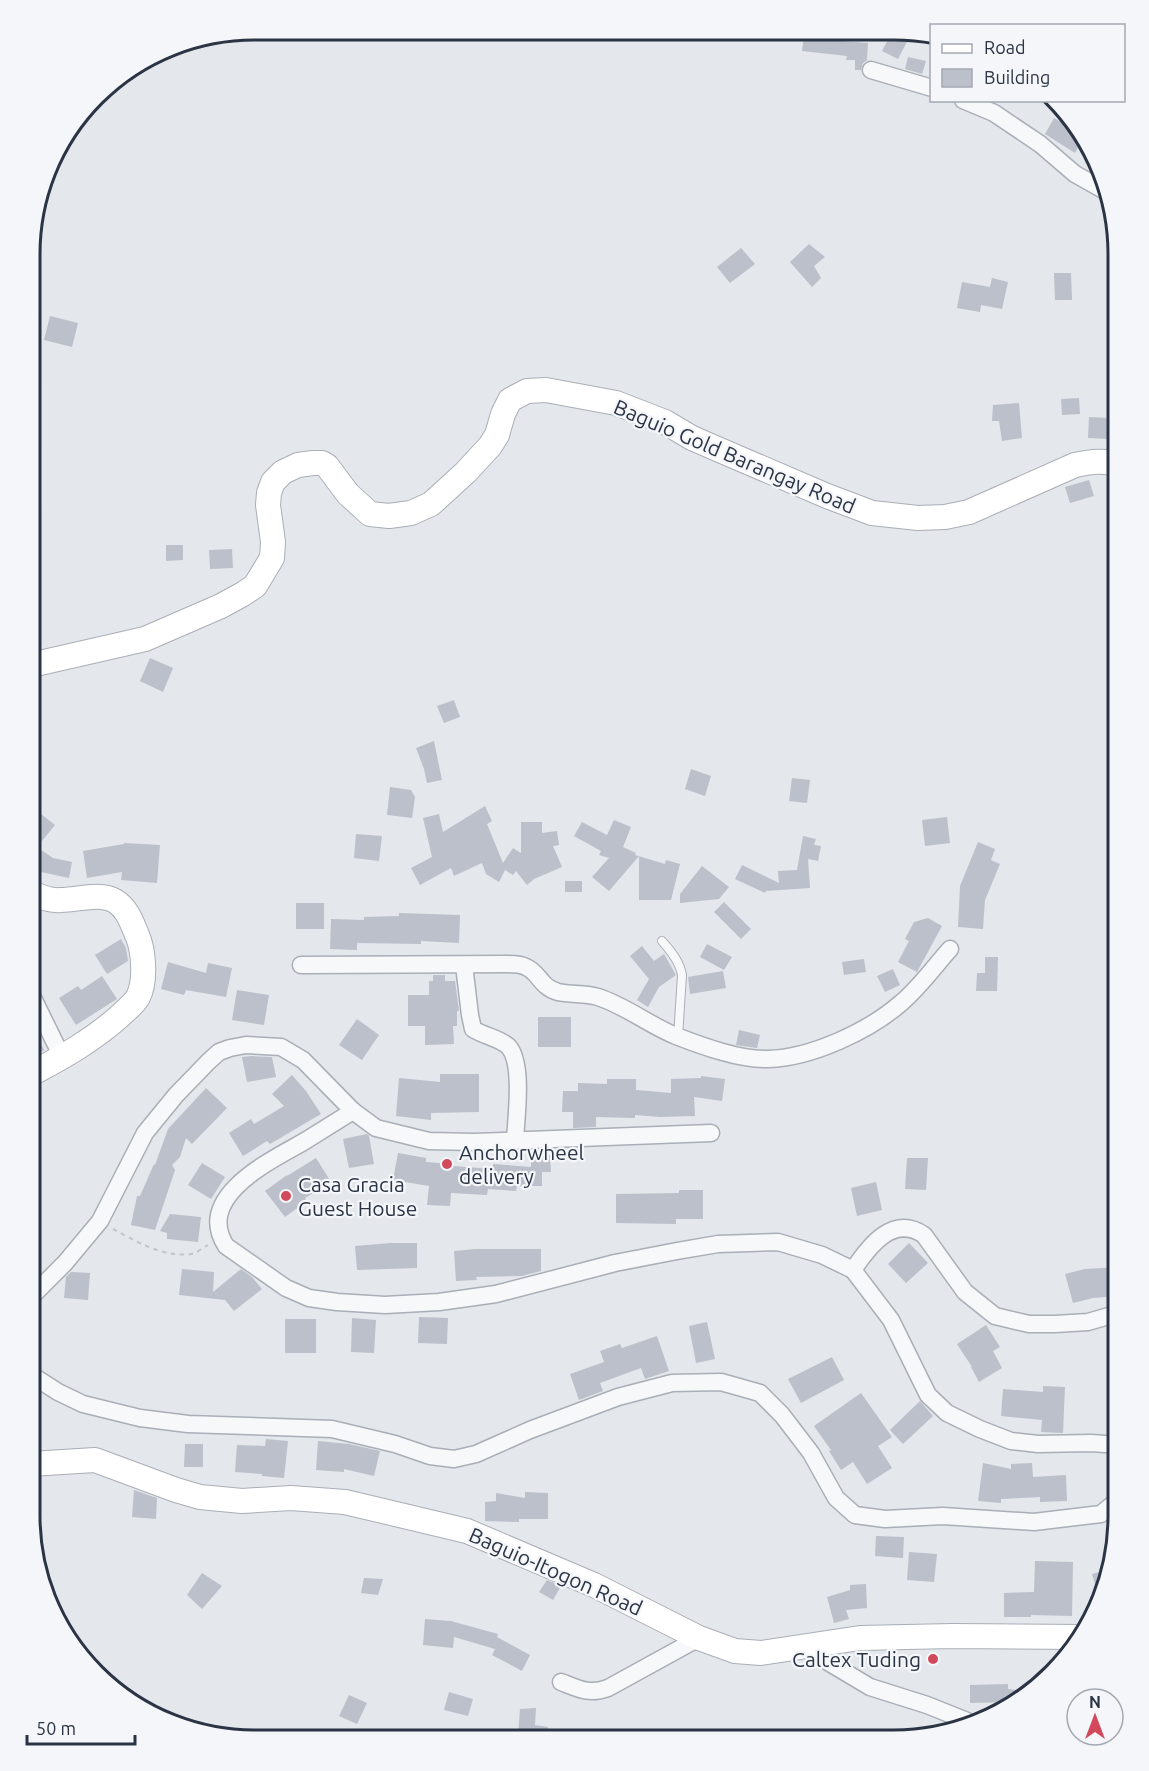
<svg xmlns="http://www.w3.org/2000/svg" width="1149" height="1771" viewBox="0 0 1149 1771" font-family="Ubuntu,sans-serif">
<rect width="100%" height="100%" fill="#e4e7ec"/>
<!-- building -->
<g fill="#bbc0ca">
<path d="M892 32H912L898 59 882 51Z"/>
<path d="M804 35 828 37V40L868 43 867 60 863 63 861 70H855V60H846L847 56 802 51Z"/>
<path d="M908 57 926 61 922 74 905 69Z"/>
<path d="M1054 118 1082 134 1084 137 1075 153 1045 134Z"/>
<path d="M809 244 825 257 814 266 821 278 812 287 790 262Z"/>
<path d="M741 248 755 264 730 283 717 267Z"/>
<path d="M1054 273H1071L1072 300H1055Z"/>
<path d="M992 278 1008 282 1002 309 981 305 980 312 957 308 962 282 990 287Z"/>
<path d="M50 316 78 323 72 347 44 340Z"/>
<path d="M1079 398 1080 414 1062 415 1061 399Z"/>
<path d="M1019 403 1022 438 1002 441 999 421H992L993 405Z"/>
<path d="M1089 417 1109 418 1108 439 1088 438Z"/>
<path d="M1089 480 1094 496 1070 503 1065 487Z"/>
<path d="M166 545H183V560L166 561Z"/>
<path d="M232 549 233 568 210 569 209 550Z"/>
<path d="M150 658 173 668 163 692 140 681Z"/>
<path d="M454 700 460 717 444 723 437 706Z"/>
<path d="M434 741 442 780 427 783 424 769 416 748Z"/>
<path d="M691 769 711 776 705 796 685 789Z"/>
<path d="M792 778 810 780 807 803 789 801Z"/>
<path d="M390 787 411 790 415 797 412 818 387 815Z"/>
<path d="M485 806 492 821 487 824 503 863 513 848 521 853V822H542V833L557 831 559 845 553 846 562 867 534 879 527 885 516 871 513 875 505 870 499 882 486 874 482 863 454 876 451 868 420 885 411 868 432 857 423 818 439 814 443 832Z"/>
<path d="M36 810 55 825 37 847 53 858 72 862 69 878 41 872 31 866V817Z"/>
<path d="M947 817 950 843 925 846 922 820Z"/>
<path d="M614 820 631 827 623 847 636 853 635 855 665 864 666 860 680 864 671 900H639V856L609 891 592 877 609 858 599 855 601 851 574 836 582 822 607 835Z"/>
<path d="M356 834 382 836 379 861 354 858Z"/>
<path d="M803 836 816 839 814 845 821 846 818 861 808 859 810 888 766 891 765 893 735 879 742 865 779 883 778 871 797 870Z"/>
<path d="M978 842 995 849 991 860 1000 864 985 900 983 929 958 927 960 886Z"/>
<path d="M124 843 160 845 157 883 121 880 122 872 87 878 83 851 124 844Z"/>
<path d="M702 866 729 887 719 899 680 903V894Z"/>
<rect x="565" y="881" width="17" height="11"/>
<path d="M724 902 751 929 741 939 714 912Z"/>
<rect x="296" y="903" width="28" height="26"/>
<path d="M399 913 460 915 459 943 421 941V944L357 943V950L330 949 331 919 364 920V917L399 916Z"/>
<path d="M928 918 942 926 917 972 898 962 909 941 905 939 914 922Z"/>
<path d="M121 939 126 948 128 961 107 974 95 955Z"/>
<path d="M707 944 732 957 724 970 700 957Z"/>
<path d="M642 946 654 961 664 954 676 975 659 987 648 1007 637 1000 649 979 630 956Z"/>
<path d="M985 957H998L997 991H976L977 973H985Z"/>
<path d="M864 959 866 972 844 975 842 962Z"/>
<path d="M168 962 206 973 208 963 232 968 226 997 186 990 184 995 161 989Z"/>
<path d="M893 969 900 985 885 992 877 976Z"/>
<path d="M723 971 726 988 690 994 688 977Z"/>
<path d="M433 975H445V981H455L459 1011H457V1026H453L454 1044 425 1045V1026H408V995H429V981H433Z"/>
<path d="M102 976 117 999 76 1025 59 998 78 986 81 990Z"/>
<path d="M237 990 269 995 264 1025 232 1020Z"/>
<rect x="538" y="1017" width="33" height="30"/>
<path d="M357 1019 379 1035 362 1060 339 1045Z"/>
<path d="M31 1024 44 1050 31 1057Z"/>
<path d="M739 1030 760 1035 757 1048 736 1045Z"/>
<path d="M251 1056 272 1057 276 1077 247 1082 242 1057Z"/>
<path d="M440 1074H479V1112L431 1113V1120L396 1116 399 1078 440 1082Z"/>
<path d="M292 1075 306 1091 321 1114 270 1144 267 1141 243 1156 229 1133 251 1119 254 1124 284 1106 272 1094Z"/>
<path d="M701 1076 725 1079 722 1101 694 1097 695 1116 660 1117 635 1115V1118L596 1117V1127L573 1128V1112H562L563 1091H578V1083L607 1084V1079H636V1090L671 1093V1079L701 1078Z"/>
<path d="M206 1088 227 1108 192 1144 186 1138 180 1157 172 1165 175 1170 155 1230 131 1225 137 1196H140L154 1164 155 1165 168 1129Z"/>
<path d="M367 1134 369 1136 374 1164 349 1168 343 1139Z"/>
<path d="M398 1153 426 1158V1162L453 1164V1166L493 1169V1164L531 1167V1155H550L551 1172H542V1186H517L516 1191 488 1189 487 1195 451 1193 450 1206 427 1205 429 1186 393 1180Z"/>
<path d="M316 1158 331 1182 305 1198 307 1201 285 1217 265 1191 287 1175V1176Z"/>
<path d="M907 1158H928L926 1190 905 1189Z"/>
<path d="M202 1163 225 1177 211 1199 188 1185Z"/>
<path d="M876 1182 882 1210 857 1216 851 1188Z"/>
<path d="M679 1190H703V1219H676V1224L616 1223V1194L679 1193Z"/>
<path d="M170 1214 201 1217 198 1242 167 1239V1233L160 1231Z"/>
<path d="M391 1243H417V1268L357 1270 355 1246Z"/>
<path d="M909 1243 928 1263 906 1283 888 1264Z"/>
<path d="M475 1249H541V1271L522 1276 476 1277 477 1280 456 1281 454 1251Z"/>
<path d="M1119 1267V1296L1093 1298 1073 1303 1065 1274 1085 1269Z"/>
<path d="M182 1269 214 1272 213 1292 241 1269 252 1277 262 1289 234 1311 225 1300 179 1295Z"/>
<path d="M71 1272 90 1273 88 1300 64 1298 66 1277Z"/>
<path d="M419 1317 448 1318 447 1344 418 1343Z"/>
<path d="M352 1318 376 1320 374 1353 351 1352Z"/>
<rect x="285" y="1319" width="31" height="34"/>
<path d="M707 1322 715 1359 696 1363 689 1326Z"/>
<path d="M986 1325 1000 1347 993 1351 1002 1368 979 1382 971 1367H972L957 1344Z"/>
<path d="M657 1336 669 1371 645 1379 641 1368 600 1383 603 1391 579 1400 570 1374 604 1362 600 1351 620 1344 622 1348Z"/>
<path d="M832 1357 844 1380 801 1403 788 1379Z"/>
<path d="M1043 1386 1065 1387 1063 1433 1041 1432 1042 1420 1001 1416 1003 1389 1043 1392Z"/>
<path d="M861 1393 892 1437 878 1446 892 1468 867 1484 853 1462 841 1470 829 1451 831 1450 814 1426Z"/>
<path d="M920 1401 933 1416 903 1444 890 1430Z"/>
<path d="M266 1439 288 1441 284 1478 262 1476V1474L235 1472 237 1445 265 1446Z"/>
<path d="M318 1441 349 1444 380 1451 374 1476 344 1469V1472L316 1470Z"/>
<path d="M185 1444H203V1467H184Z"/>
<path d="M983 1463 1011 1469V1464L1032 1463 1033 1477 1066 1475 1067 1501 1040 1502V1497L1001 1499V1503L978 1501Z"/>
<path d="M134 1490 157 1498 156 1519 132 1517Z"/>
<path d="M525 1492 548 1493V1519H519V1522L485 1521V1502L496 1501V1493L525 1498Z"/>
<path d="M876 1536 904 1537 903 1558 875 1556Z"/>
<path d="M909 1552 937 1554 934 1582 907 1580Z"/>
<path d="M1035 1561 1073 1562 1072 1616 1031 1615V1617H1004V1593L1034 1592Z"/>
<path d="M1110 1569 1102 1602 1101 1604 1092 1574Z"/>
<path d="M202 1573 222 1586 202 1609 187 1595Z"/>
<path d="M364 1578 383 1579 378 1595 361 1593Z"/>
<path d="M547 1580 561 1586 553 1600 539 1592Z"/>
<path d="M866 1584 867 1608 846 1610 849 1619 834 1623 827 1597 850 1590V1585Z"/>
<path d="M425 1619 451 1621 498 1634 497 1637 530 1655 522 1671 492 1655 495 1649 454 1637 453 1648 423 1645Z"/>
<path d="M1008 1684V1689L1034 1692 1018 1702 970 1703V1685Z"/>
<path d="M449 1692 473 1699 468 1716 444 1710Z"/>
<path d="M349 1695 367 1703 357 1724 339 1716Z"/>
<path d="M536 1708 535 1725 548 1727 547 1738 518 1736 520 1709Z"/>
</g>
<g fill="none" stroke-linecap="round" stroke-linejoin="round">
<!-- lane casing -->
<g stroke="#a9aeb7" stroke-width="10">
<g id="lane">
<path d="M662 941C671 951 680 962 682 975L678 1037"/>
<path d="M967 1721 984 1722"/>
</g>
</g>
<!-- street casing -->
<g stroke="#a9aeb7" stroke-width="19">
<g id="street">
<path d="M871 70 932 88"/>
<path d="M963 100 994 113 1040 144 1075 174 1107 192"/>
<path d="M301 965 508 964C514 964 521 964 526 967 539 972 540 987 558 992 571 995 585 993 598 997 626 1006 649 1025 676 1036 702 1046 740 1060 768 1059 811 1058 869 1031 901 1003 919 988 934 967 950 949"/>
<path d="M464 965 470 1015 473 1029C484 1036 499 1038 508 1046 524 1062 516 1119 515 1140"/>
<path d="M31 994 62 1057"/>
<path d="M353 1111C337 1121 321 1131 305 1141 272 1160 194 1196 226 1246L286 1288 309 1298 337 1302 385 1305 439 1302 496 1294 615 1263 677 1251 718 1244 778 1242 822 1255 853 1270 891 1320 928 1395 947 1413 980 1429 1011 1441 1038 1444 1091 1443 1119 1445"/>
<path d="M853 1270C869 1246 893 1214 924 1235L965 1292 995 1316 1029 1324H1055L1088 1322 1119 1313"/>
<path d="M30 1298 65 1263 100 1221 145 1133 176 1095 209 1061 219 1052 230 1048 246 1045 281 1047 303 1060 353 1111 376 1128 429 1141 474 1142 711 1133"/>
<path d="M30 1374 58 1392 83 1404 140 1418 188 1424 332 1429 395 1444 430 1456 454 1459 476 1454 530 1430 618 1397 672 1383 721 1382 760 1393 782 1415 811 1453 836 1498 855 1515 885 1519 943 1516 1034 1522 1101 1514 1119 1499"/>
<path d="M806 1647 828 1662 870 1687 927 1705 967 1721V1727"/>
<path d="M561 1682C579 1689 589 1695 608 1688L699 1638"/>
</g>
</g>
<!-- secondary casing -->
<g stroke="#a9aeb7" stroke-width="26">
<g id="secondary">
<path d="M31 665 145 639 221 606 243 594 255 586 272 558 273 542 268 505 269 493 273 482 283 472 298 465 313 463H322L327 466 348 494 370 514 389 516 411 513 431 504 466 472 490 446 497 435 503 414 510 400 527 391 546 390 616 403 665 422 692 438 722 451 827 496 872 513 918 518 945 517 969 512 1075 465C1090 462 1106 459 1119 466"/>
<path d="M31 1074C63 1057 95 1039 122 1014 127 1009 134 1004 138 997 146 982 144 950 137 935 132 923 127 908 115 901 100 892 78 900 61 900 51 901 40 897 31 892"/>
<path d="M30 1464 95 1460 176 1490 200 1497 242 1501 291 1498 345 1502 467 1531 594 1585 699 1638 735 1651 761 1653 860 1638 953 1636 1082 1637"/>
</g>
</g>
<!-- path -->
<path stroke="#c2c5cb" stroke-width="2" stroke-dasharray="4.5 4.5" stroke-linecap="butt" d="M113 1229C136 1241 163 1258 191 1254 196 1253 203 1248 208 1245"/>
<!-- lane -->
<use href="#lane" stroke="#f7f8fa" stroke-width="8"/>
<!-- street -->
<use href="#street" stroke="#f7f8fa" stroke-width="16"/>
<!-- secondary -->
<use href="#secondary" stroke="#fff" stroke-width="24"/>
</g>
<!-- markers -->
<g fill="#d1495b" stroke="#f4f6f9" stroke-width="2">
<circle cx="447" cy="1164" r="6"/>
<circle cx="286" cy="1196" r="6"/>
<circle cx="933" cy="1659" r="6"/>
</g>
<g text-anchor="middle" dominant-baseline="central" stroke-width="4.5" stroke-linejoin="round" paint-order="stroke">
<!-- street labels -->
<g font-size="21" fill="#2b3445" stroke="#f4f6f9">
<text transform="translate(735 456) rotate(23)">Baguio Gold Barangay Road</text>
<text transform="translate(556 1571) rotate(24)">Baguio-Itogon Road</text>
</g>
<!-- poi labels -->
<g font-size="21" fill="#2b3445" stroke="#f4f6f9" text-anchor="start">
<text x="459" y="1152">Anchorwheel<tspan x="459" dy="24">delivery</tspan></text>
<text x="298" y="1184">Casa Gracia<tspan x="298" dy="24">Guest House</tspan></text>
<text x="921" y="1659" text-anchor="end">Caltex Tuding</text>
</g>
</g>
<!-- crop -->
<path d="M0 0H1149V1771H0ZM254 40H894A214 214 0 0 1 1108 254V1516A214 214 0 0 1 894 1730H254A214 214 0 0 1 40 1516V254A214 214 0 0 1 254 40Z" fill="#f4f6f9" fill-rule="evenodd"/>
<path fill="none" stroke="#2b3445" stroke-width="3" d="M254 40H894A214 214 0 0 1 1108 254V1516A214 214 0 0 1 894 1730H254A214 214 0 0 1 40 1516V254A214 214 0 0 1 254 40Z"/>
<!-- legend -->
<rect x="930" y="24" width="195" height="78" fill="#f4f6f9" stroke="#a4a8b1" stroke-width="1.5"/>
<rect x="942" y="44" width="30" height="9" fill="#ffffff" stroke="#a4a8b1" stroke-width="1.5"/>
<text x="984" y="54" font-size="18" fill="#2b3445">Road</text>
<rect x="942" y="69" width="30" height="18" fill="#bbc0ca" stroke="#a4a8b1" stroke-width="1.5"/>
<text x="984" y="84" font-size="18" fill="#2b3445">Building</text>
<!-- north arrow -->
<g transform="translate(1095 1717)"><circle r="28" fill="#f4f6f9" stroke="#a4a8b1" stroke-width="1.5"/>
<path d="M0-4.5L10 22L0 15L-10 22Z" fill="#d1495b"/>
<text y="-9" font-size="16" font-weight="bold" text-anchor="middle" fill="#2b3445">N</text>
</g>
<!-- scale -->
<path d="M27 1735v9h108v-9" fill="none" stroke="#2b3445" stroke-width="3"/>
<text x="36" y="1735" font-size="18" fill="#2b3445" stroke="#f4f6f9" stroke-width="4.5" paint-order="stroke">50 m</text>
</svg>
